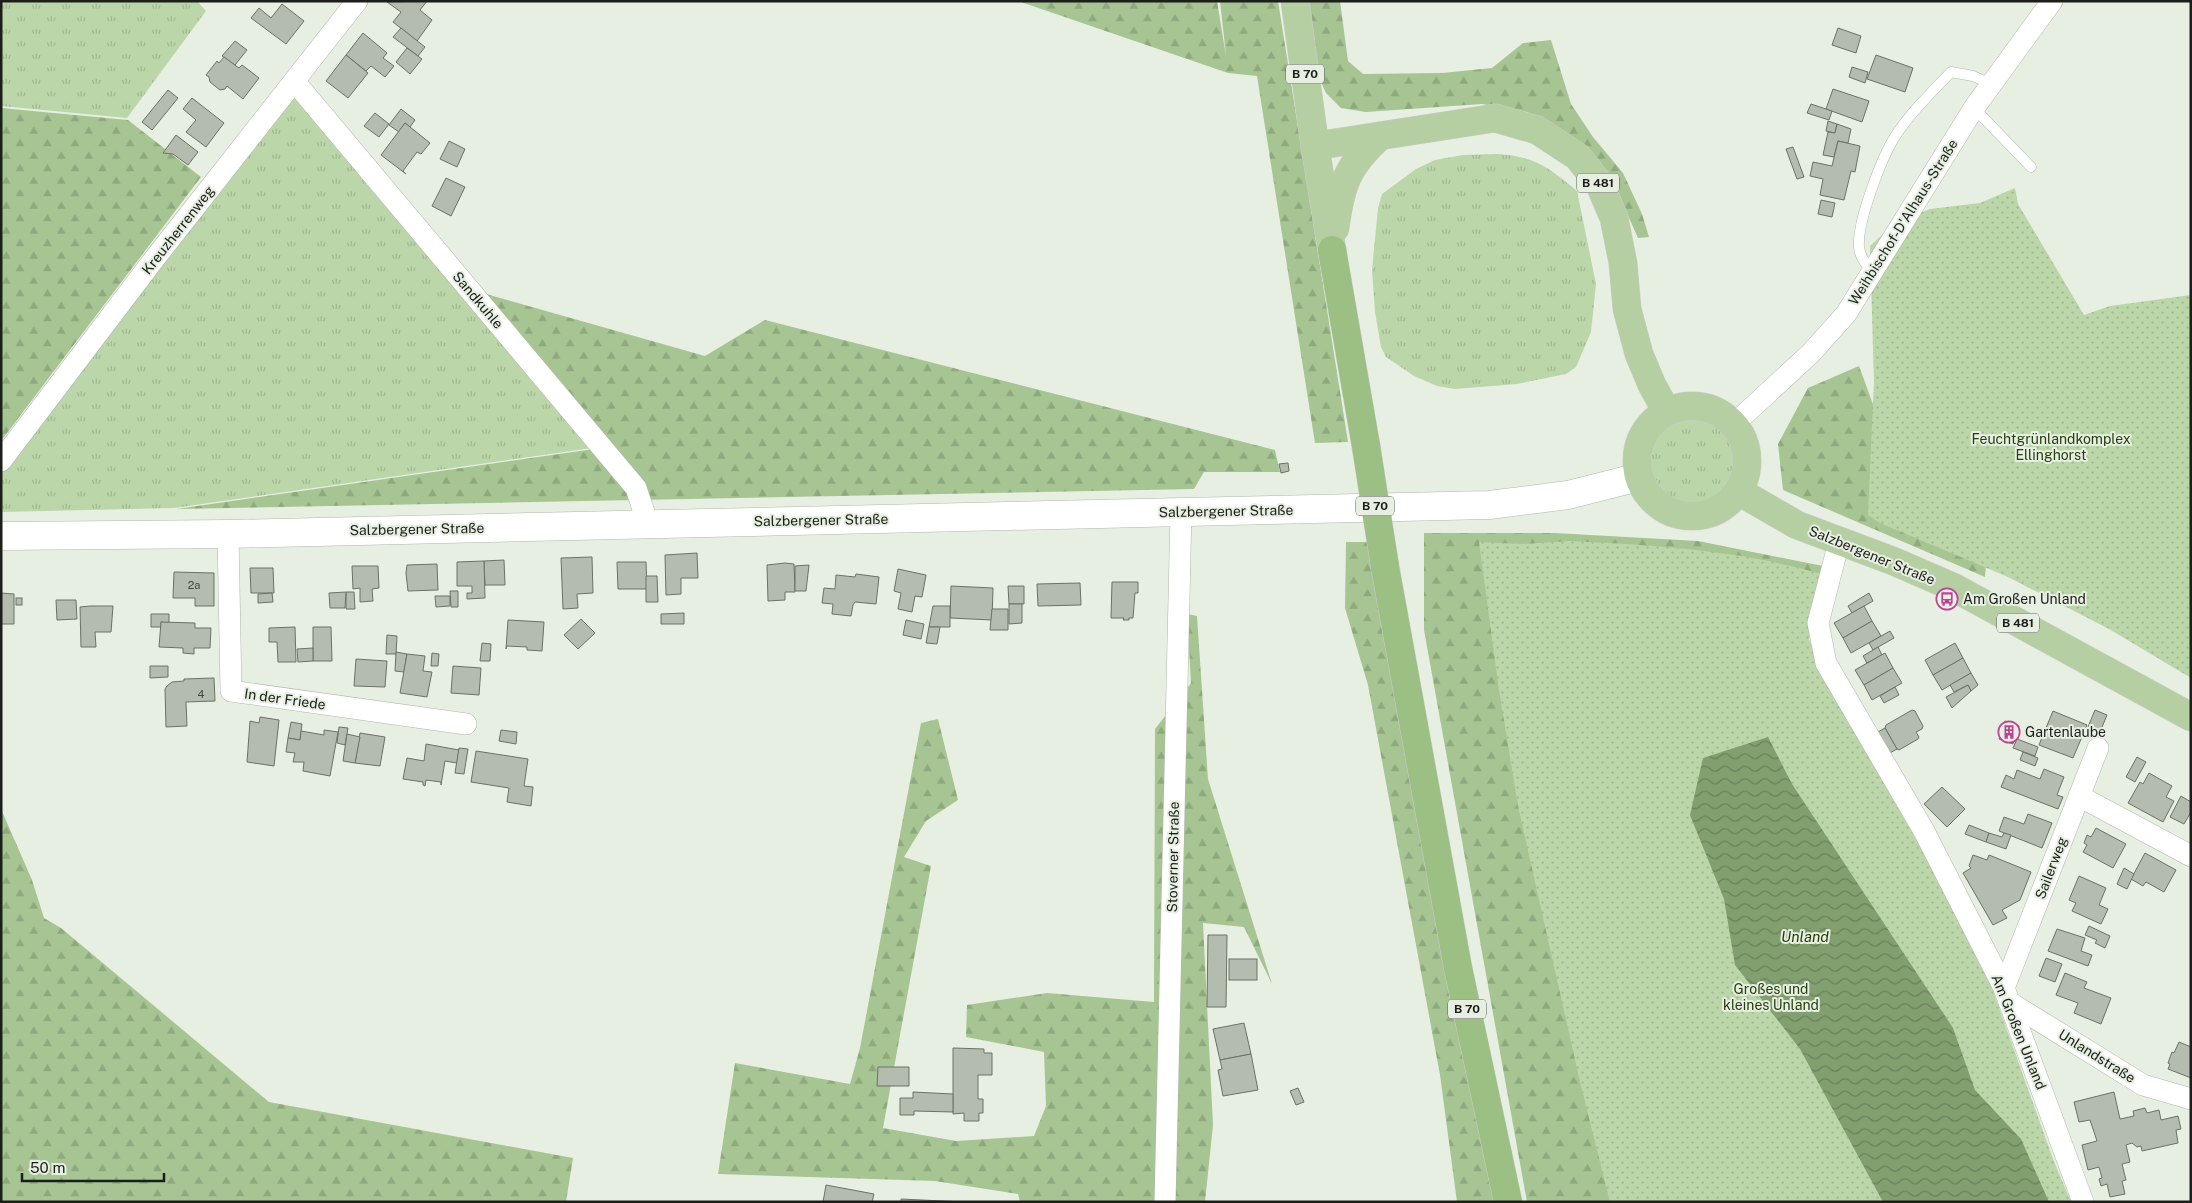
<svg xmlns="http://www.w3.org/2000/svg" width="2192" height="1203" viewBox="0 0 2192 1203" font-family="'Public Sans',sans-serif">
<defs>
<pattern id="grass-tufts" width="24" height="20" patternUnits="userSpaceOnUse" patternTransform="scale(1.25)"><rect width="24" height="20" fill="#bbd6a8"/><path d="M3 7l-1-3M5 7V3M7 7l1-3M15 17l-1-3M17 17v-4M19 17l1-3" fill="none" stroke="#a0b790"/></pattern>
<pattern id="forest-firs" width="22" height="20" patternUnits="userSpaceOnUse" patternTransform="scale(1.25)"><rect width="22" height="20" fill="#a7c593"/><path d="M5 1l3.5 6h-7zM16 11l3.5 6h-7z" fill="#8fa97e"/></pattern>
<pattern id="park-dots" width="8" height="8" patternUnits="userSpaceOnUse" patternTransform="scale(1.25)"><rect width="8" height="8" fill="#bbd6a8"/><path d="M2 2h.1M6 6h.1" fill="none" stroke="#a0b790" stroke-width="1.8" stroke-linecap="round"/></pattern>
<pattern id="water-waves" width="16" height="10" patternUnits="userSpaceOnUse" patternTransform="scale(1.25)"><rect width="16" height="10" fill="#829f6f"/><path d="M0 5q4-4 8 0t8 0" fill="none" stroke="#6a815a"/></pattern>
</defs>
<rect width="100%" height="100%" fill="#e7efe2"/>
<!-- grass -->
<g fill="url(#grass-tufts)">
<path d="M1 1H197L206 11 127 118 1 106Z"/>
<path d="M292 95 592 448 174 508 1 512V471Z"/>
<path d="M1496 154C1535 156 1548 167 1577 191L1596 284 1591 332 1576 367 1566 374 1517 384 1455 389 1437 386 1414 376 1386 357 1381 347 1375 312 1372 270 1378 208 1382 194 1416 169 1435 160 1463 155Z"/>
<circle cx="1692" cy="461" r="43"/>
</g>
<!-- forest -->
<g fill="url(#forest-firs)">
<path d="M1018 1H1217L1226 56 1220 1H1278L1348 442 1315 443 1257 76 1228 73Z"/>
<path d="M1305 1H1340L1348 61 1363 74 1442 73 1492 68 1523 43 1551 40 1571 104 1593 137 1623 173 1642 214 1649 237 1638 238 1612 180 1547 121 1527 112 1482 104 1366 112 1341 108 1326 93 1316 71Z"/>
<path d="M1 108 128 120 201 177 1 441Z"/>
<path d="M479 292 705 356 765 320 1275 450 1280 472H1204L1194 489 176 509 608 447Z"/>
<path d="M1859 366 1889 448 1986 563 1985 577 1783 490 1778 444 1808 388Z"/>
<path d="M1424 533H1555L1698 541 1823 566 1691 1202H1527L1424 630Z"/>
<path d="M1346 542H1367L1496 1202H1457L1440 1075 1368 685 1345 608Z"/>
<path d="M1187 614 1197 616 1208 779 1272 984 1244 927 1203 923 1213 1125 1205 1202H1020L1018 1194 935 1181 718 1174 735 1063 850 1084 860 1048 921 723 938 719 958 800 926 821 904 857 931 866 883 1128 956 1141 1034 1136 1046 1106 1044 1052 966 1037 967 1005 1047 993 1154 1002 1155 729 1191 683Z"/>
<path d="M1 809 32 880 44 918 61 928 269 1102 573 1158 566 1202H1Z"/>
</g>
<!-- park -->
<g fill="url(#park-dots)">
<path d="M2015 188 2018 204 2084 315 2110 306 2191 295V678L2109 629 2008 577 1880 523 1868 515 1874 381 1870 246 1894 224 1930 209 1980 203Z"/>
<path d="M1570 541C1636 544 1700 548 1764 560 1785 565 1804 568 1824 575L1809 639 1827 683 1963 922 1986 971 2053 1159 2071 1202H1610L1580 1082 1518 806 1499 690 1479 542 1522 544Z"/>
</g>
<!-- water -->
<path fill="url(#water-waves)" d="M1768 737 1792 784 1953 1028 1975 1090 2021 1139 2049 1202H1883L1800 1049 1735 965 1724 899 1690 815 1703 758Z"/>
<!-- building -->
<g fill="#b4bcaf" stroke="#6a7166">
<path d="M427 1 420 10 432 20 417 41 393 22 401 12 387 2Z"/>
<path d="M282 4 304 21 286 44 251 18 259 8 271 18Z"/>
<path d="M401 28 425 47 418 56 393 37Z"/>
<path d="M1838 28 1861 36 1856 53 1832 45Z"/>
<path d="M363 33 387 53 383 58 394 66 385 77 371 66 366 71 346 55Z"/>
<path d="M235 41 247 50 235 65 222 56Z"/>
<path d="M407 48 422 59 410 74 396 62Z"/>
<path d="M346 55 368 73 348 98 326 81Z"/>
<path d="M1876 55 1913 68 1905 92 1867 79Z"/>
<path d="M224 57 239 68 242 65 259 78 243 99 227 86 225 89 220 90 210 82 209 77 206 75 217 61 219 63Z"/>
<path d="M1852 67 1868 72 1865 83 1849 77Z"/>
<path d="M1833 89 1869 101 1862 122 1826 109Z"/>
<path d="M168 90 178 98 152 130 142 122Z"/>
<path d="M192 98 224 123 206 147 186 132 196 120 183 109Z"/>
<path d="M1811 104 1832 111 1829 120 1807 113Z"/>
<path d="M401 109 415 120 410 127 405 123 399 132 389 125Z"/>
<path d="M375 113 389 124 379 137 364 126Z"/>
<path d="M1828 121 1837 124 1835 133 1826 131Z"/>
<path d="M405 123 430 143 421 154 417 152 403 171 406 174 381 155Z"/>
<path d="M1837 124 1851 129 1848 143 1838 141 1834 157 1823 155 1828 132 1835 133Z"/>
<path d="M176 135 198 152 188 165 173 154 163 153Z"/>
<path d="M449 141 465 149 457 167 440 159Z"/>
<path d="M1838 141 1860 146 1855 172 1851 171 1844 200 1820 195 1823 179 1810 176 1813 162 1832 166Z"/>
<path d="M1793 147 1804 177 1797 179 1786 149Z"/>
<path d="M446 178 465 187 451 216 432 206Z"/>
<path d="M1821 200 1835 203 1832 217 1818 214Z"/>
<path d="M1288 463 1289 471 1281 473 1279 464Z"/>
<path d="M697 553 698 578H681V594L666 595 665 555Z"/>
<path d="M592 557 593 593 577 594 578 608 563 609 561 558Z"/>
<path d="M504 560 505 585H485L484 561Z"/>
<path d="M484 561 485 598 467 599V593H472V586H457V562Z"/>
<path d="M617 562H646L647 589H618Z"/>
<path d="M785 563 794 564 795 592H785V600L768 601 767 565Z"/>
<path d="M437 564 438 590 408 591 406 573 407 565Z"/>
<path d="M809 565 806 591H795V566Z"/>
<path d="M352 566H378L379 588 372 589 373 601 360 602V588L353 589Z"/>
<path d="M250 568H273L274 593H251Z"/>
<path d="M898 569 926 575 922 597 915 596 912 612 898 609 901 593 894 591Z"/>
<path d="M174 572 214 573V606H195V598H173Z"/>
<path d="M856 574 879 577 876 604 855 602 853 605 851 616 832 614 833 604 822 603 824 588 835 589 836 575 855 577Z"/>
<path d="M646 576H657L658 602H646Z"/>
<path d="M1112 582H1138V593H1135L1133 618H1129V620H1123L1124 618H1111Z"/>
<path d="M1080 583 1081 605 1038 606 1037 584Z"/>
<path d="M951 586 993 588 992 620 950 618Z"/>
<path d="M1008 586H1024V604H1009Z"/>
<path d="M450 591H458V607H451Z"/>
<path d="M346 592H354L355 609H346Z"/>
<path d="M346 592 345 608H330L329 593Z"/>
<path d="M1 593 14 594V624H1Z"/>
<path d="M272 593 273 602 258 603V594Z"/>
<path d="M1869 593 1873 601 1852 613 1848 606Z"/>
<path d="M435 596H450V606L436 607Z"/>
<rect x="16" y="598" width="6" height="7"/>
<path d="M56 600H76L77 619 57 620Z"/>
<path d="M1009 604H1022V623L1009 624Z"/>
<path d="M90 606H113L111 632H95L96 647H81L80 607Z"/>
<path d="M933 606H950V627H929Z"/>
<path d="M1864 606 1872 621 1843 638 1834 623Z"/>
<path d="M992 609H1008V630H990Z"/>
<path d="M684 613V624H661V614Z"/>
<path d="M151 614H169V623L161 622V627H151Z"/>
<path d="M581 619 595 633 578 649 564 635Z"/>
<path d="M508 620 544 622 542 651 527 650V647L507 646 506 649Z"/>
<path d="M906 620 924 624 921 639 903 635Z"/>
<path d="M1872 621 1881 636 1851 653 1843 638Z"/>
<path d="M161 622 195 623V628H211L210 648H194V654L183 653V648L159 647Z"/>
<path d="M295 627 296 662H278L277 642H269V628Z"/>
<path d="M313 627H331L332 661H313Z"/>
<path d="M929 627H940L937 644 926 643Z"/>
<path d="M1890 631 1894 638 1873 650 1869 643Z"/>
<path d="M387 635 397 636 396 654H386Z"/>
<path d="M482 643 491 644 490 661H480Z"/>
<path d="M1955 643 1963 658 1933 675 1925 660Z"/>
<path d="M1878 647 1882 655 1867 663 1863 656Z"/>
<path d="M313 648V661L298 662 297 649Z"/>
<path d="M396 652 407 654 404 672 395 671Z"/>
<path d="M432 653 439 654 438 666H431Z"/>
<path d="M1885 653 1893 668 1864 685 1855 670Z"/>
<path d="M407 654 425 656 423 671 432 672 427 697 400 693Z"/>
<path d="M1963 658 1971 673 1942 690 1933 675Z"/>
<path d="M356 659 387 661 385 687 354 686Z"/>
<path d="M150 666H168V677L150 678Z"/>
<path d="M453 666 481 668 479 695 451 693Z"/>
<path d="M1893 668 1902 683 1872 700 1864 685Z"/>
<path d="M1971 673 1978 685 1971 691 1968 685 1954 692 1950 685Z"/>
<path d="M214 678 215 701 186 702 187 726 166 727 165 689 167 686 172 682 184 681V679Z"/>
<path d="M1968 685 1971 691 1952 708 1946 697Z"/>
<path d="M1895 687 1899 695 1884 703 1880 696Z"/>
<path d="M1912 710 1915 711 1923 726 1922 729 1916 732 1919 737 1918 739 1899 750 1897 749 1885 728 1886 725Z"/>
<path d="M2095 710 2107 715 2100 732 2088 727Z"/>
<path d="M2053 711 2087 725 2073 758 2039 745Z"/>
<path d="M260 717 279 720 274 766 247 762 250 721 259 723Z"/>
<path d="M2005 721 2019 726 2013 744 1999 739Z"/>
<path d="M291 722 302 724 300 740 288 738Z"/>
<path d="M339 727 348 728 345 745 337 743Z"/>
<path d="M1885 728 1897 749 1888 754 1876 733Z"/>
<path d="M324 730 338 732 330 776 303 771 304 762H293L295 753 286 752 288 738 300 740 301 731 324 735Z"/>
<path d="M501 730 517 732 516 744 499 741Z"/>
<path d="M360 733 385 737 380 766 355 763Z"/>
<path d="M347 734 360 737 355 763 343 761Z"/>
<path d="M2017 739 2038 747 2035 756 2013 748Z"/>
<path d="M426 744 459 750 457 763 445 761 441 785V782L426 780 425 786 423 785V782L403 779 407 758 424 761Z"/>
<path d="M459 748 468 749 464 774 455 773Z"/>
<path d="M476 751 528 759 524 786 533 787 531 806 507 802 509 788 471 782Z"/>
<path d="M2023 752 2038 758 2035 766 2020 760Z"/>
<path d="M2137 757 2146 762 2135 782 2126 777Z"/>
<path d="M2044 769 2064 777 2057 795 2063 797 2058 809 2001 787 2006 775 2014 779 2017 770 2040 779Z"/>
<path d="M2149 773 2172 786 2166 797 2174 801 2163 822 2128 803 2140 782 2143 784Z"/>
<path d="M1942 787 1965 809 1947 827 1924 804Z"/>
<path d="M2181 796 2191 802V812L2184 824 2170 817Z"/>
<path d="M2028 814 2052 823 2042 848 1999 831 2004 817 2024 824Z"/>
<path d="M1969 825 1989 833 1986 842 1965 834Z"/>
<path d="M2096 828 2126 844 2113 868 2083 852 2087 845 2084 843 2087 835 2091 837Z"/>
<path d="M1989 833 2002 837 2004 833 2011 835 2006 849 1986 842Z"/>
<path d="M2145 853 2176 870 2164 892 2146 882 2143 886 2131 879Z"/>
<path d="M1973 855 1987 860 1989 855 2031 872 2020 900 2002 910 2007 918 1993 925 1963 873 1971 868 1969 866Z"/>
<path d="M2124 868 2134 874 2127 889 2117 884Z"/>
<path d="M2079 876 2106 888 2099 905 2108 909 2101 924 2072 911 2076 903 2069 900Z"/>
<path d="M2089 926 2110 936 2105 948 2095 943 2097 940 2085 935Z"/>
<path d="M2057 929 2085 938 2081 951 2092 955 2088 966 2048 951Z"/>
<path d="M1208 935H1227L1226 1007H1207Z"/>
<path d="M2046 958 2062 964 2055 982 2039 976Z"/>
<rect x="1229" y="959" width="28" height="21"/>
<path d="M2065 973 2087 982 2084 988 2111 998 2101 1024 2074 1013 2078 1003 2056 995Z"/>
<path d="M1244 1023 1251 1054 1220 1060 1213 1029Z"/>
<path d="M2179 1042 2191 1047V1078L2168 1069 2170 1064 2168 1063 2172 1052 2174 1053Z"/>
<path d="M953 1048 984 1049V1053H992V1075H978V1099H983V1113H979V1121H964V1113L953 1114Z"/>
<path d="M1251 1054 1258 1090 1223 1096 1218 1070 1222 1069 1220 1060Z"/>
<path d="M878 1067H909V1086H877Z"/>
<path d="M1298 1088 1304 1102 1296 1105 1290 1091Z"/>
<path d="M913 1092 953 1094V1112L914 1111V1115H900V1098H913Z"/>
<path d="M2114 1092 2120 1119 2134 1116 2133 1111 2145 1108 2147 1113 2159 1110 2161 1120 2178 1116 2181 1129 2176 1130 2178 1143 2142 1151 2141 1146 2137 1147 2132 1143 2126 1145 2130 1162 2122 1164 2126 1180 2122 1181 2125 1194 2110 1197 2107 1184 2101 1186 2099 1179 2102 1178 2099 1167 2088 1170 2082 1145 2097 1141 2090 1120 2079 1122 2074 1102Z"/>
<path d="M826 1185 874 1194 872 1202H823Z"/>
<path d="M901 1199 964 1202H901Z"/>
</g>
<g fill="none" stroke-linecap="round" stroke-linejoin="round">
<!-- service casing -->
<g stroke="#afb7aa" stroke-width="11">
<g id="service">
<path d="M1974 108 2031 167"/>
<path d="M1874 272C1866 265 1860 258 1859 247 1857 222 1882 156 1896 135 1911 112 1932 92 1951 72L1973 76 1991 84"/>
</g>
</g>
<!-- minor casing -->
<g stroke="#afb7aa" stroke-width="22">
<g id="minor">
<path d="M295 82 636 488 648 524"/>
<path d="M1733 425 1811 353 1846 314 1974 108 2052 1"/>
<path d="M1 461 155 258 357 1"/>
<path d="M228 534 231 691 466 724"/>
<path d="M1839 542 1818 623 1826 663 1924 831 2004 988 2083 1202"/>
<path d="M2079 796 2191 856"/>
<path d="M2004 988 2098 748"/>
<path d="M2009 1002 2143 1085 2191 1099"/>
<path d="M1165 1202 1181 512"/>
</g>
</g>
<!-- secondary casing -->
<g stroke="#afb7aa" stroke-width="29">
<path id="secondary" d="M1 536 228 534 1489 505 1568 495 1639 477"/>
</g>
<!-- primary casing -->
<g stroke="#cdcecd" stroke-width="29">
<g id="primary">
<path d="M1295 1 1315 146 1332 250"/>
<path d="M1315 146 1495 118 1537 130 1578 157 1600 185 1614 218 1623 263 1627 309 1639 354 1652 385 1667 412"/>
<path d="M1335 228C1341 184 1347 166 1380 136"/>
<circle cx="1692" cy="461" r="55"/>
<path d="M1738 491 1797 525 1893 561 1953 587 2191 717"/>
</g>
</g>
<!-- trunk casing -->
<g stroke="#cdcecd" stroke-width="29">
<g id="trunk">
<path d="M1332 250 1366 446"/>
<path d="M1385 567 1458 968 1508 1202"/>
</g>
</g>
<!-- service -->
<use href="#service" stroke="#fff" stroke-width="10"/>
<!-- minor -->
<use href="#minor" stroke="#fff" stroke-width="21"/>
<!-- secondary -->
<use href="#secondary" stroke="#fff" stroke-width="28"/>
<!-- primary -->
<use href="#primary" stroke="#b5cfa2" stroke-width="28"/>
<!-- trunk -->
<use href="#trunk" stroke="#9cbf83" stroke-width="28"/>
<!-- trunk-bridge casing -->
<g stroke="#cdcecd" stroke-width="29" stroke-linecap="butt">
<path id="trunk-bridge" d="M1366 446 1385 567"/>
</g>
<!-- trunk-bridge -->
<use href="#trunk-bridge" stroke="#9cbf83" stroke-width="28"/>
</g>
<!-- icons -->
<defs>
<g id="bus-ring" transform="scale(1.125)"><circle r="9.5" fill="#e7efe2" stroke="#be4395" stroke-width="1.5"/><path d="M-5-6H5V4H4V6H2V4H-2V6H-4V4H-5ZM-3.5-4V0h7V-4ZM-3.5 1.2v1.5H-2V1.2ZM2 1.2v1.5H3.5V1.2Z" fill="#be4395"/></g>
<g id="building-ring" transform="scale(1.125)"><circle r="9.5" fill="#e7efe2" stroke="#be4395" stroke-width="1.5"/><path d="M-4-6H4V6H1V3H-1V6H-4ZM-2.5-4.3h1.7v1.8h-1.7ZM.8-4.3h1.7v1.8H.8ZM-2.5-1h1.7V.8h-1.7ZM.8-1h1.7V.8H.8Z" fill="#be4395"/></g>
</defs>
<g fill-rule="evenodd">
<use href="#bus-ring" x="1947" y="599"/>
<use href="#building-ring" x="2009" y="732"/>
</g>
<g text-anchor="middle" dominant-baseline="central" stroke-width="4" stroke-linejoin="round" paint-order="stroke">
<!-- number labels -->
<g font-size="11" fill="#42463f">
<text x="194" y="585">2a</text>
<text x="201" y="694">4</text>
</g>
<!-- shield labels -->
<g fill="#e7efe2" stroke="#595d56" stroke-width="1">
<rect x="1286" y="64.5" width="38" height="19" rx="4"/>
<rect x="1577" y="173.5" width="42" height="19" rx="4"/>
<rect x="1356" y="496.5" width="38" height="19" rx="4"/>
<rect x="1997" y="613.5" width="42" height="19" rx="4"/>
<rect x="1448" y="999.5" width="38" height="19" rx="4"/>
</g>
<g font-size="12" font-weight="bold" fill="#1c1e1a">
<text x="1305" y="74">B 70</text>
<text x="1598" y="183">B 481</text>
<text x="1375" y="506">B 70</text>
<text x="2018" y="623">B 481</text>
<text x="1467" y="1009">B 70</text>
</g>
<!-- street labels -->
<g font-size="14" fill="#1c1e1a" stroke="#e7efe2">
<text transform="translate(1903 222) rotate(-58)">Weihbischof-D'Alhaus-Straße</text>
<text transform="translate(178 230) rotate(-52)">Kreuzherrenweg</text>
<text transform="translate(478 300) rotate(50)">Sandkuhle</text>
<text transform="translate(1226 511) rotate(-1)">Salzbergener Straße</text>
<text transform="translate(821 520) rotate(-1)">Salzbergener Straße</text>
<text transform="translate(417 529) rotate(-1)">Salzbergener Straße</text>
<text transform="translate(1872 555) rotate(22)">Salzbergener Straße</text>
<text transform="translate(285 699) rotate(8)">In der Friede</text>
<text transform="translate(1173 857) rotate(-89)">Stoverner Straße</text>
<text transform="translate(2051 868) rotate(-69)">Sailerweg</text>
<text transform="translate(2019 1032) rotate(68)">Am Großen Unland</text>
<text transform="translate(2097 1056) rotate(32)">Unlandstraße</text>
</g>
<!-- park labels -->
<g font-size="14" fill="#24400b" stroke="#e7efe2">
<text x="2051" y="439">Feuchtgrünlandkomplex<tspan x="2051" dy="16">Ellinghorst</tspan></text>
<text x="1771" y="989">Großes und<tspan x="1771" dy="16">kleines Unland</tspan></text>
</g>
<!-- poi labels -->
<g font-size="14" fill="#1c1e1a" stroke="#e7efe2" text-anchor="start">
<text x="1963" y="599">Am Großen Unland</text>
<text x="2025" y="732">Gartenlaube</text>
</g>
<!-- water labels -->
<g font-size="15" font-style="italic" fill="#1f3a03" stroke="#e7efe2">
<text x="1805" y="936">Unland</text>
</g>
</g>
<!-- border -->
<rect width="2192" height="1203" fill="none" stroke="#1c1e1a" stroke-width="5"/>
<!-- scale -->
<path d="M22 1173v8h142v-8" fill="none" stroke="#1c1e1a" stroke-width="2.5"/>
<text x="30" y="1173" font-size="15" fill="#1c1e1a" stroke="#e7efe2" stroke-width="4" paint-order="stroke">50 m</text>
</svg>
